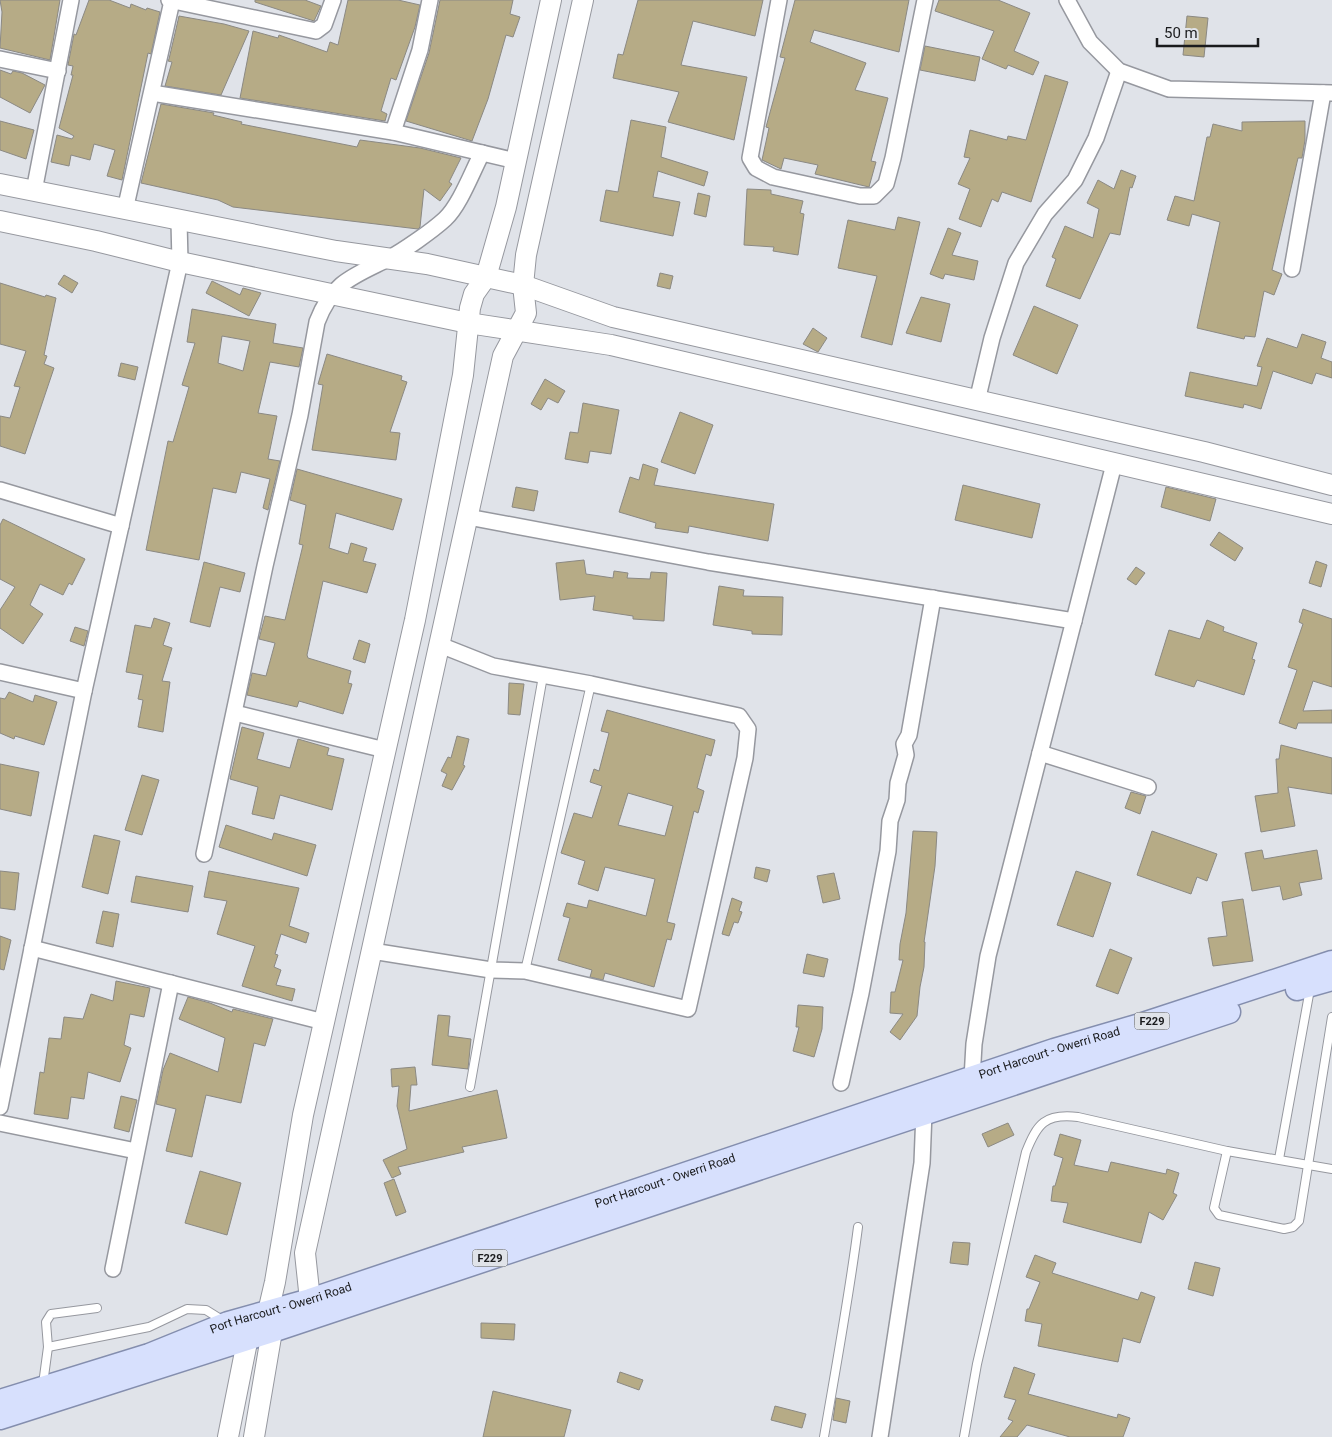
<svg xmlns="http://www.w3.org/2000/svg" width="1332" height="1437" viewBox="0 0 1332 1437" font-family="Roboto,sans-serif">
<rect width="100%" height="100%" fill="#e0e3e9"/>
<!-- building -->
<g fill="#b6ab86" stroke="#8b8983" fill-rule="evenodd">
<path d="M0 0H60L50 60 0 48 2 12Z"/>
<path d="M89 0H109L130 8 131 4 146 10 147 8 160 12 151 54 148 53 122 180 107 176 115 150 94 144 90 160 71 155 69 166 51 162 57 135 72 139 74 136 59 128 73 75H71L73 66 68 65 74 34 76 35Z"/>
<path d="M255 0H305L321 6 314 21 255 2Z"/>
<path d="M348 0H398L420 5 415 27 396 80 391 78 381 111 387 114 385 121 240 98 253 31 278 38 279 35 327 52 330 42 338 45Z"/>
<path d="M440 0H513L510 14 520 17 513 37 506 35 488 99 472 141 406 121 429 53Z"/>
<path d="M638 0H763L755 36 693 21 681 65 747 77 734 140 668 122 679 92 613 78 618 54 623 55Z"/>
<path d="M795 0H909L899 52 814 30 810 42 866 63 855 90 888 98 871 161 876 162 869 187 815 174 818 165 784 158 781 169 762 160 769 128 766 127 785 58 780 57Z"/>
<path d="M939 0H998L1030 13 1014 51 1039 62 1033 75 1008 65 1006 69 982 59 994 31 935 11Z"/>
<path d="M179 16 224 24 249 31 221 95 165 86 172 62 168 61 169 59Z"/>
<path d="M1187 16 1208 18 1204 57 1183 55Z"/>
<path d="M925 46 980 57 975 81 920 70Z"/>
<path d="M0 70 11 74 13 71 22 73 45 85 30 113 0 97Z"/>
<path d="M1045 75 1068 82 1031 202 1002 192 998 202 992 199 981 227 959 219 970 189 958 184 970 158 964 157 970 130 1007 140 1008 136 1026 140Z"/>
<path d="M161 104 214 113 213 115 242 122 241 124 357 147 360 140 420 148 461 158 449 182 452 184 440 201 424 189 420 227 418 229 233 207 218 200 141 183Z"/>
<path d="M631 120 666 127 661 157 708 172 704 186 658 171 653 197 680 202 673 236 600 221 606 190 618 192Z"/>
<path d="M0 121 34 130 26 159 0 150Z"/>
<path d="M1305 121V140L1302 158H1298L1272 270 1282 274 1274 295 1264 291 1255 337 1245 336 1244 339 1197 328 1220 222 1192 214 1189 226 1167 220 1175 196 1194 201 1207 137H1210L1213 124 1242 131V122Z"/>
<path d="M1121 170 1136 176 1132 188 1130 187 1120 235 1110 233 1080 299 1046 286 1056 259 1052 257 1065 226 1093 238 1099 209 1087 203 1098 180 1114 189Z"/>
<path d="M747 189 771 190V194L803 201 800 213 804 214 798 255 773 251 774 247 744 245Z"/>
<path d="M698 193 710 196 706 217 694 214Z"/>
<path d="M898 217 920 222 892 345 861 337 877 276 838 268 848 220 895 230Z"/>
<path d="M948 228 961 233 952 255 978 261 974 280 945 274 943 279 930 274Z"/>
<path d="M660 273 673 276 670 289 657 286Z"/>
<path d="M64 275 78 283 72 293 58 284Z"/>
<path d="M212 281 240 295 243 288 261 293 249 316 206 293Z"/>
<path d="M0 283 45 297 46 295 56 298 44 355 47 356 44 364 54 368 25 454 0 446V416L10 418 20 387 14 386 26 351 0 344Z"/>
<path d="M921 297 950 304 941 342 906 333Z"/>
<path d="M1034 306 1078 325 1057 374 1013 355Z"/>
<path d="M192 309 276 324 273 343 303 348 299 367 270 362 258 413 277 416 268 459 280 461 268 510 263 508 270 479 241 472 236 493 213 488 199 560 146 550 168 441 173 442 189 387 182 385 195 343 187 342ZM222 336 250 341 243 371 218 363Z"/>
<path d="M813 328 827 338 818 352 803 344Z"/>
<path d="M1302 334 1326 342 1321 358 1332 362V378L1316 373 1312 384 1273 371 1261 409 1244 404 1243 408 1185 396 1190 372 1257 386 1262 367 1257 366 1267 338 1297 348Z"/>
<path d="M327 354 402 376 401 380 407 382 390 432 400 433 396 460 312 450 323 385 318 384Z"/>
<path d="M121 363 138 367 135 380 118 376Z"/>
<path d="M545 379 565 391 558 403 548 398 541 410 531 404Z"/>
<path d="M583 403 619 410 611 454 590 451 588 463 565 459 570 432 578 433Z"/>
<path d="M680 412 713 425 695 474 661 462Z"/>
<path d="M643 464 658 469 654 485 774 504 768 541 689 526 688 533 655 528 656 523 619 512 630 477 639 480Z"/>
<path d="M297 469 402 499 393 530 336 513 329 548 348 554 351 543 367 548 363 561 376 564 367 593 323 581 307 655 308 658 351 671 348 683 352 684 343 714 299 701 297 707 247 695 252 673 266 676 275 643 259 639 265 616 285 620 303 545 299 544 306 505 290 500Z"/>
<path d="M963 485 1040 504 1032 538 955 520Z"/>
<path d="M516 487 538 491 534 511 512 507Z"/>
<path d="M1166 487 1216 499 1210 521 1161 507Z"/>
<path d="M3 519 85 559 72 585 69 583 63 595 40 584 30 605 43 614 23 644 0 628V610L15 587 0 579V525Z"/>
<path d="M1219 532 1243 548 1235 561 1210 545Z"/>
<path d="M584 560 586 574 613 578 614 571 628 573 627 578 650 579 651 572 667 573 664 621 633 619V616L593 610 595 596 560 600 556 563Z"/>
<path d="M1316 561 1327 565 1321 587 1309 583Z"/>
<path d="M204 562 245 573 240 592 220 587 210 627 190 622Z"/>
<path d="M1136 567 1145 573 1136 585 1127 579Z"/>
<path d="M719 586 744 590 743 596 783 597 782 635 752 634V631L713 625Z"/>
<path d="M1303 609 1332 619V687L1313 681 1303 711 1332 710V723H1298L1296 729 1279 723 1297 670 1288 667 1303 624 1299 622Z"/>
<path d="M154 618 170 623 163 645 172 648 162 681 170 682 163 732 138 727 143 700 138 699 143 675 126 672 135 625 151 628Z"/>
<path d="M1207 620 1224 627 1223 631 1257 643 1252 659 1255 660 1244 695 1197 680 1194 687 1155 675 1169 630 1200 639Z"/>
<path d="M75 627 88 631 84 646 70 641Z"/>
<path d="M359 640 370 644 365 663 353 659Z"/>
<path d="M509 683 524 684 520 715 508 714Z"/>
<path d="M9 692 33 702 35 695 57 702 44 745 15 736 14 739 0 733V698L5 699Z"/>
<path d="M607 710 715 740 711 756 706 754 697 788 704 791 698 813 694 811 667 922 675 924 671 940 667 939 654 987 605 973 603 980 590 977 592 970 558 960 570 918 563 916 567 903 587 908 589 900 646 916 655 879 605 867 598 891 578 884 585 861 561 853 574 813 592 818 602 786 590 782 594 769 599 771 609 733 601 731ZM628 793 673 806 665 836 618 825Z"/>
<path d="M242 727 264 733 257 759 290 768 298 739 329 748 327 755 344 759 332 810 280 795 274 819 252 814 258 787 230 779Z"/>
<path d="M457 736 469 739 463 765 465 766 452 790 442 786 447 774 441 771 448 757 451 758Z"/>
<path d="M1281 745 1332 758V794L1288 787 1295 826 1261 832 1255 796 1278 793 1276 759H1279Z"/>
<path d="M0 764 39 772 31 816 0 809Z"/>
<path d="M142 775 159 780 142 835 125 830Z"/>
<path d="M1131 792 1146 796 1140 814 1125 808Z"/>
<path d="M226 825 272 840 274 833 316 845 307 876 219 847Z"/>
<path d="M913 831 937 832 935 866 924 942H925L924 967 920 987 917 1016 900 1040 890 1032 903 1014 890 1013 891 992H895L903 960H899L900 944 906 913Z"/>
<path d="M1152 831 1217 854 1207 881 1197 877 1191 894 1137 875Z"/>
<path d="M94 835 120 841 108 894 82 887Z"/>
<path d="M1262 850 1264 859 1317 850 1322 879 1299 883 1302 895 1283 900 1280 886 1252 891 1245 853Z"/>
<path d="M756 867 770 870 767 882 754 878Z"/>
<path d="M0 871 19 873 15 910 0 908Z"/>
<path d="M209 871 299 888 289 926 309 933 306 943 281 934 275 954 278 955 274 967 281 970 276 985 295 989 292 1001 242 986 255 946 217 934 227 901 204 897Z"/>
<path d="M1076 871 1111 883 1093 937 1057 925Z"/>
<path d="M834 873 840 899 823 903 817 876Z"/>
<path d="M136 876 193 886 188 912 131 902Z"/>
<path d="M732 898 742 902 739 911 742 912 738 923 734 922 729 936 722 934Z"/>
<path d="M1243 899 1253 961 1213 966 1208 938 1227 936 1222 902Z"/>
<path d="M103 911 119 914 113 947 96 943Z"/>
<path d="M0 936 11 940 4 970 0 969Z"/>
<path d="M1110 949 1132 958 1118 994 1096 986Z"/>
<path d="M807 954 828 959 824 977 803 973Z"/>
<path d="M116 981 150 988 144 1017 130 1014 124 1045 131 1048 120 1082 88 1072 84 1099 71 1097 68 1119 34 1114 40 1072 44 1073 49 1038 61 1039 64 1017 83 1019 91 994 113 1001Z"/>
<path d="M188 997 210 1003 232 1012 233 1009 273 1019 265 1046 254 1043 241 1103 206 1095 192 1157 166 1151 176 1109 156 1104 163 1070 170 1053 218 1072 225 1038 179 1019Z"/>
<path d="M798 1005 823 1007 822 1029 814 1057 793 1051 799 1027H796Z"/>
<path d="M438 1015 450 1016 448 1036 471 1039 468 1069 432 1065Z"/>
<path d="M415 1067 417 1085H411L409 1111 497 1090 507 1138 462 1147 464 1152 398 1167 401 1174 392 1178 383 1160 407 1149 397 1106 399 1086 392 1087 391 1069Z"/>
<path d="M121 1096 137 1100 129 1132 114 1128Z"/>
<path d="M1008 1123 1014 1135 988 1147 982 1134Z"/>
<path d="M1060 1134 1081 1140 1074 1165 1108 1172 1111 1162 1166 1174 1167 1169 1179 1173 1173 1193 1177 1195 1163 1220 1149 1212 1141 1243 1063 1222 1068 1203 1051 1201 1053 1186H1055L1063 1158 1054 1155Z"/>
<path d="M200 1171 241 1183 227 1235 185 1223Z"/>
<path d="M394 1179 406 1212 396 1216 384 1183Z"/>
<path d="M953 1242 970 1243 968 1265 950 1263Z"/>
<path d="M1035 1255 1056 1263 1052 1273 1138 1300 1141 1292 1155 1297 1140 1343 1123 1338 1118 1362 1038 1346 1042 1324 1025 1321 1027 1309H1029L1040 1282 1026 1277Z"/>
<path d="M1195 1262 1220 1268 1213 1296 1188 1289Z"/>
<path d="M481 1323 515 1324 514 1340 481 1338Z"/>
<path d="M1014 1367 1035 1374 1028 1394 1117 1418 1118 1414 1130 1418 1123 1437H1070L1027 1425 1017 1437H1000L1013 1421 1008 1419 1016 1400 1004 1397Z"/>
<path d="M620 1372 643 1380 639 1390 617 1382Z"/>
<path d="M493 1391 571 1410 564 1437H483Z"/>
<path d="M836 1398 850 1401 846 1423 833 1420Z"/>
<path d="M775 1406 806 1414 802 1428 771 1420Z"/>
</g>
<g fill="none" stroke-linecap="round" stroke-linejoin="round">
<!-- lane casing -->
<g stroke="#96989f" stroke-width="10">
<g id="lane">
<path d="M525 971 591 684"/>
<path d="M470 1087 543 676"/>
<path d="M1227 1151 1214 1208 1219 1215 1284 1229 1293 1227 1299 1221 1332 1017"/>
<path d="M1279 1159 1310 989"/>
<path d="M48 1347 149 1327 187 1309 206 1310 222 1320"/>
<path d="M43 1384 48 1347 46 1322 51 1314 97 1308"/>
<path d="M824 1437C836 1367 849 1297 858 1227"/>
<path d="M964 1437 977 1364 1026 1152C1037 1124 1045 1113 1078 1117L1227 1151 1332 1169"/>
</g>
</g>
<!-- street casing -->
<g stroke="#96989f" stroke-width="18">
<g id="street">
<path d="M169 0 316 31 324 25 333 0"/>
<path d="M779 0 750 158 756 168 773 177 860 196H874L886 184 893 158 925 0"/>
<path d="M1067 0 1090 42 1119 71 1169 89 1332 93"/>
<path d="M0 59 58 71"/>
<path d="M152 93 393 132 516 161"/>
<path d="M393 132 420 50 430 0"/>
<path d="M34 191 71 0"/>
<path d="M125 210 172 1"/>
<path d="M1292 269 1323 93"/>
<path d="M977 401 992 338 1016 263 1045 214 1075 180 1096 138 1119 71"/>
<path d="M0 490 121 526"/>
<path d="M468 517 708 562 1074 621"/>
<path d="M0 672 84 691"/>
<path d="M235 713 385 750"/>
<path d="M1040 753 1148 787"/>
<path d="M204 854 265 566 300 415 317 322C332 282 354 276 388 259 403 251 432 231 445 219 460 205 472 172 482 153"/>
<path d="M32 948 324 1022"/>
<path d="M372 951 491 970 525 971 688 1009 745 758 748 729 739 716 591 684 493 666 440 645"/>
<path d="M972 1079 974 1044 988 956 1114 464"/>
<path d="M841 1083 861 993 888 851 890 821 897 800 898 783 906 755 904 744 909 735 933 598"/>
<path d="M0 1107 84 691 180 262 179 221"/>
<path d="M0 1123 136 1151"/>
<path d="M113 1269 171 983"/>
<path d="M880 1437 922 1163 924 1112"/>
</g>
</g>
<!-- secondary casing -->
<g stroke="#96989f" stroke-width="22">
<g id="secondary">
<path d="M0 184 336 251 427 264 523 285 613 317 1204 452 1332 485"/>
<path d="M0 221 96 241 180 262 468 323 611 345 1332 514"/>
<path d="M310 1300 305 1253 503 356 526 313 523 285 526 255 583 0"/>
<path d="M268 1312 275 1282 303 1115 415 620 463 375 470 308 474 294 486 277 506 207 551 0"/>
<path d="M228 1437 248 1337"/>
<path d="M254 1437 272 1331"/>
</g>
</g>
<!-- primary casing -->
<g stroke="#848eae" stroke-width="25">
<g id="primary">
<path d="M1297 989 1332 979"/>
<path id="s1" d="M0 1401 149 1355 228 1323 310 1300 1054 1050 1140 1025 1332 962"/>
<path d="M0 1418 272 1331 1229 1012"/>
</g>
</g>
<!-- lane -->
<use href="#lane" stroke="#fff" stroke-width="8"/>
<!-- street -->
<use href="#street" stroke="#fff" stroke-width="15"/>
<!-- secondary -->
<use href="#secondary" stroke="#fff" stroke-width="20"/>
<!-- primary -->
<use href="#primary" stroke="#d7e0fd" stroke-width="22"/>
</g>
<g text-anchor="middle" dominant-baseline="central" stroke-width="4" stroke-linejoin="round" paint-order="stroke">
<!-- shield labels -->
<g fill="#e0e3e9" stroke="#55575a" stroke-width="1">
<rect x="1134.5" y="1012.5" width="35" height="17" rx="4"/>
<rect x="472.5" y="1249.5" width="35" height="17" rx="4"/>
</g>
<g font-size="11" font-weight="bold" fill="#1a1b1d">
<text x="1152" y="1021">F229</text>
<text x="490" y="1258">F229</text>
</g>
<!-- street labels -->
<g font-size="12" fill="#1a1b1d" stroke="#e0e3e9">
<text stroke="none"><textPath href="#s1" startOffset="1106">Port Harcourt - Owerri Road</textPath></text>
<text stroke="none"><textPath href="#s1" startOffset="701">Port Harcourt - Owerri Road</textPath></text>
<text stroke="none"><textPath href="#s1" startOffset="296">Port Harcourt - Owerri Road</textPath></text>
</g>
</g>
<!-- scale -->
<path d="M1157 38v8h101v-8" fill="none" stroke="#1a1b1d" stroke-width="2.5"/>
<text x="1164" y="38" font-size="15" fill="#1a1b1d" stroke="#e0e3e9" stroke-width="4" paint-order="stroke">50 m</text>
</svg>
